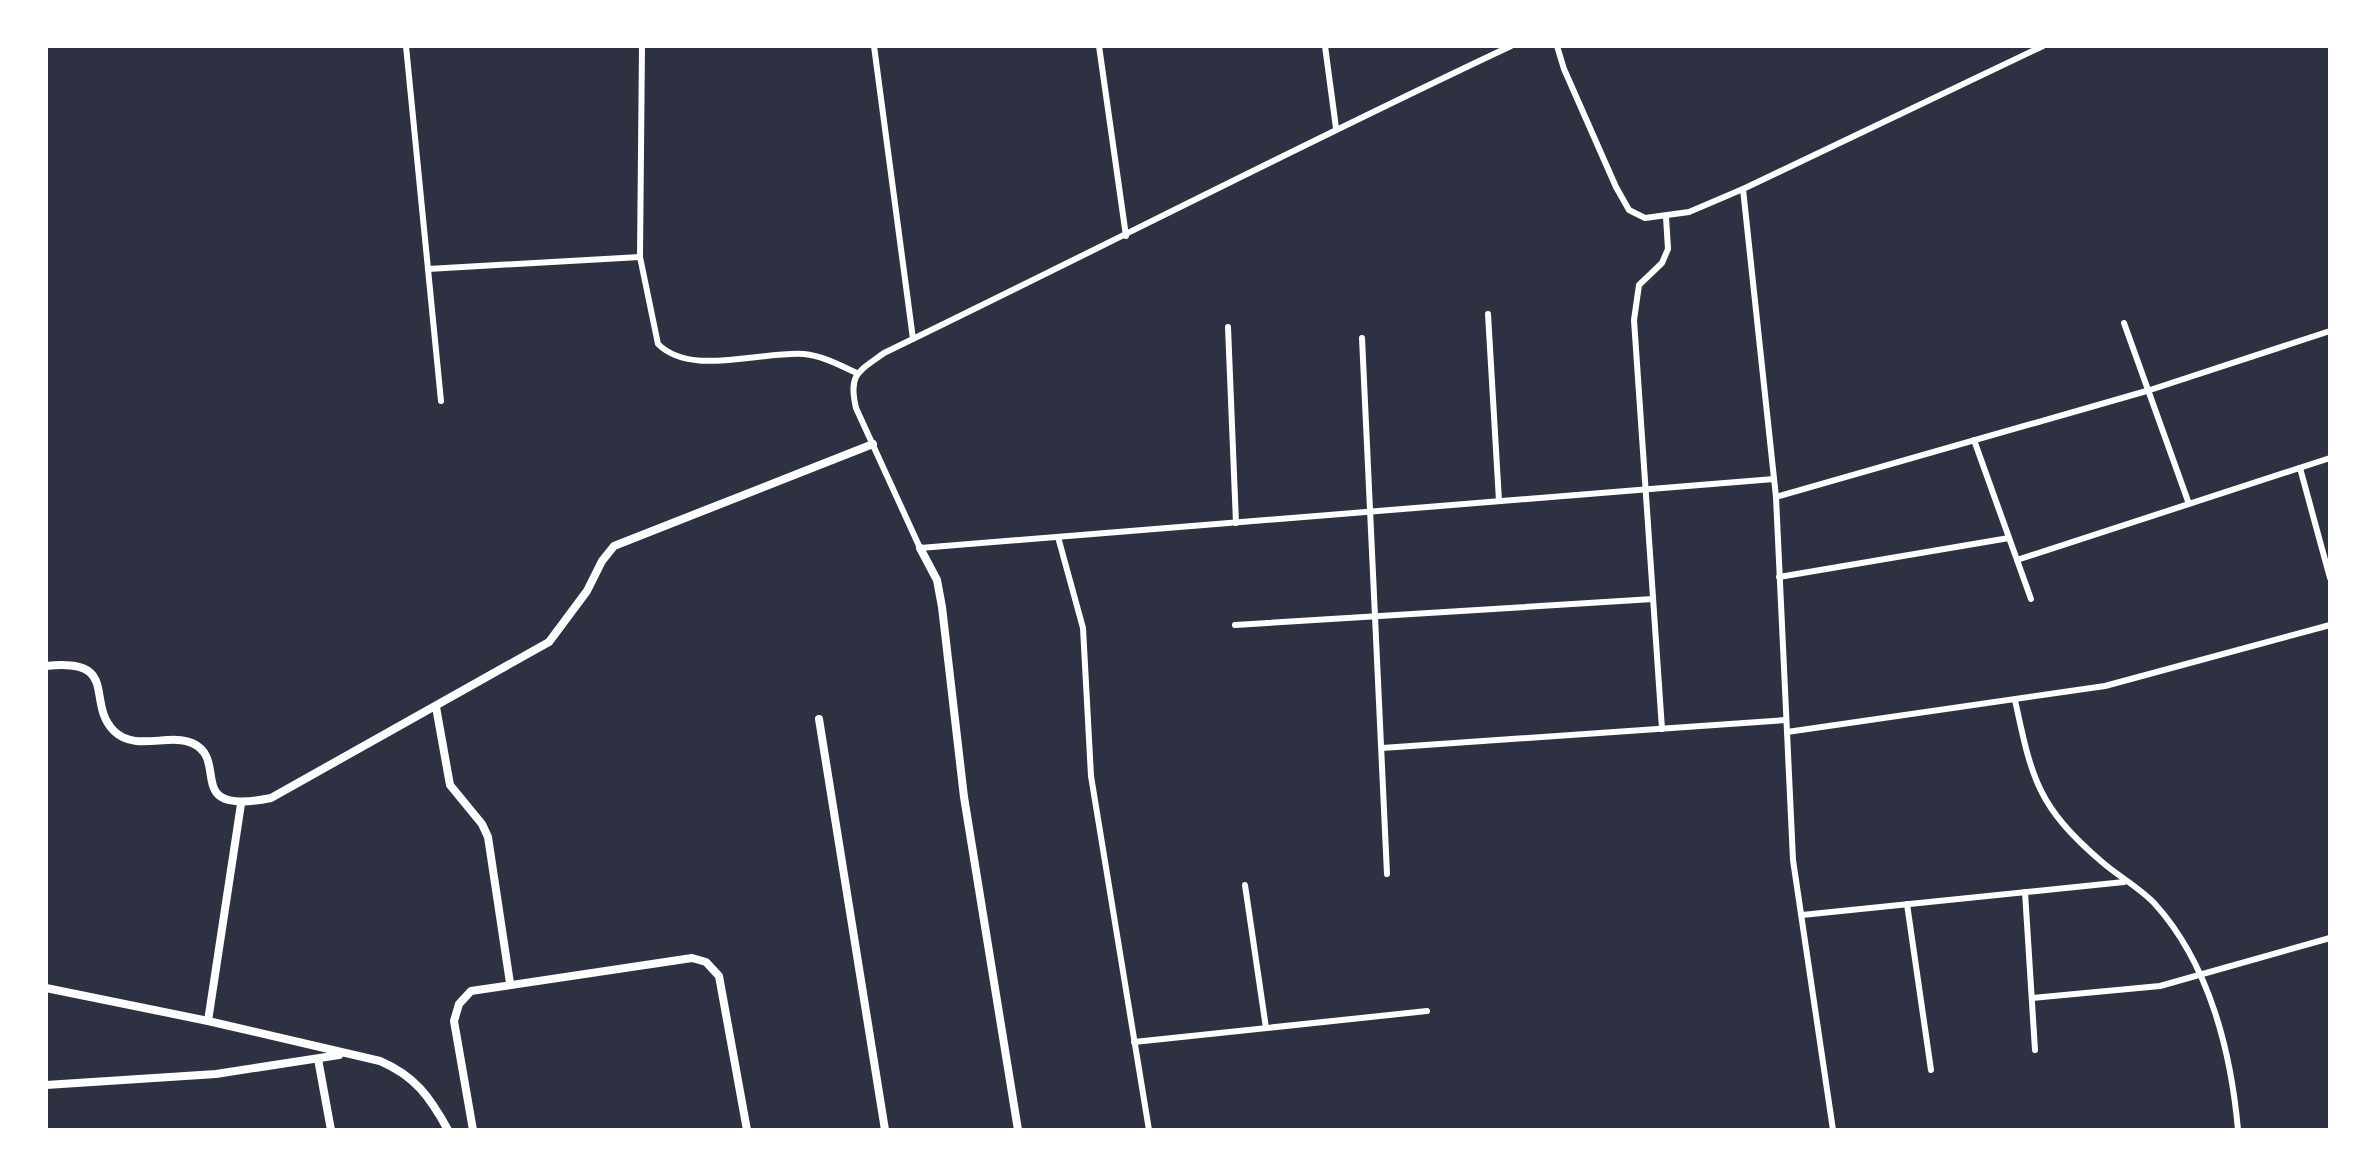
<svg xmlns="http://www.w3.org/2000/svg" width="2376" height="1176" viewBox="0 0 2376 1176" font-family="Lora,serif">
<rect width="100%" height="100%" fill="#2d3142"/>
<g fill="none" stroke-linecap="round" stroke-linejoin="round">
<!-- service -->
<g stroke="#fff" stroke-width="6">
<path d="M406 46 441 401"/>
<path d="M642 46 640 257 658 344C691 377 759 351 804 354 823 356 839 365 857 373"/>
<path d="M874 46 913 339"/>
<path d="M1099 46 1126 236"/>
<path d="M1325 46 1336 128"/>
<path d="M1511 46C1300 145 1093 252 884 353 858 372 848 374 856 408L920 548 1774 479"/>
<path d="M1557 46 1564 69 1616 187 1629 210 1645 218 1689 212 1743 189 2043 46"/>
<path d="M1743 189 1776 497 1793 860 1833 1130"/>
<path d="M428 269 640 257"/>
<path d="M1488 314 1499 501"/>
<path d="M2124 323 2189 504"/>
<path d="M1228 327 1236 523"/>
<path d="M1362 338 1387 874"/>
<path d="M1974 440 2031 599"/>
<path d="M2300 468 2330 578"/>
<path d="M1776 497 2150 390 2330 331"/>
<path d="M1058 537 1083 628 1091 776 1149 1130"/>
<path d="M2017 560 2330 458"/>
<path d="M1779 577 2009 538"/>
<path d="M1235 625 1653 599"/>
<path d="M2015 700C2032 780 2038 807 2102 862 2118 876 2140 888 2155 904 2209 964 2231 1051 2238 1130"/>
<path d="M1662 729 1634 320 1639 285 1662 263 1668 249 1666 217"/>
<path d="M1787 732 2105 686 2330 625"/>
<path d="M1382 748 1786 720"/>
<path d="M1245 885 1266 1028"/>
<path d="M2025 892 2035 1050"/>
<path d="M1907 904 1931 1070"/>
<path d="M1802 915 2124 882"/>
<path d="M2032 998 2160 986 2330 938"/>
<path d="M1134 1042 1427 1011"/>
</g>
<!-- minor -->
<g stroke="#fff" stroke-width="8">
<path d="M920 548 937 580 942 607 964 797 1018 1130"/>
<path d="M46 666C121 658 85 702 114 731 135 752 169 733 192 743 231 760 181 816 271 798L549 642 587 591 602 561 614 546 873 444"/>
<path d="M436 707 450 785 482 824 488 837 510 983"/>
<path d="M819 719 885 1130"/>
<path d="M46 988 208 1021 380 1061C415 1076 430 1097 448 1130"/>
<path d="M208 1021 241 804"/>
<path d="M318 1059 331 1130"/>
<path d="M46 1085 216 1074 339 1055"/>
<path d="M473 1130 454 1021 459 1004 471 991 692 958 706 962 719 976 747 1130"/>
</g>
</g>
<!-- border -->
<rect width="2376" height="1176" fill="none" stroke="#ffffff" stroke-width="96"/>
</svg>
